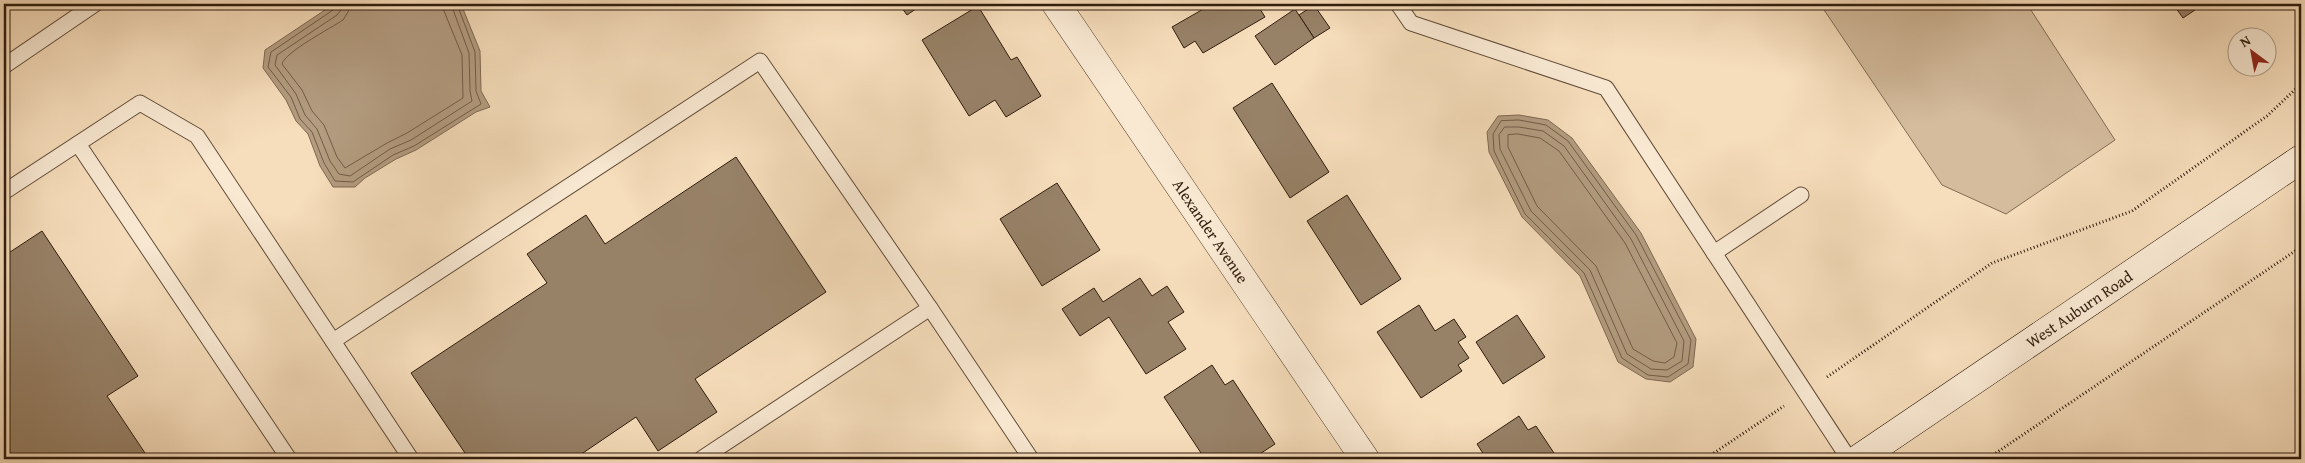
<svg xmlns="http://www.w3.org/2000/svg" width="2305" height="463" viewBox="0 0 2305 463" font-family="'Gentium Book Plus',serif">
<rect width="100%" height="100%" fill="#f6ddbb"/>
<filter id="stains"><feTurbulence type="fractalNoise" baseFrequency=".004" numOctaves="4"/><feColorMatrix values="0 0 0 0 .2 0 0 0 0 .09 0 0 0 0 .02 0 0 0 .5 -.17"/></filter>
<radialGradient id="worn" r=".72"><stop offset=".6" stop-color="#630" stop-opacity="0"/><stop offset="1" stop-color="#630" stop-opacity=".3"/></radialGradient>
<!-- green -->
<path fill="#d4bc9d" stroke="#826c55" d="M1820 4H2027L2115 140 2006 214 1942 185Z"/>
<!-- water -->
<g fill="#b39c80" stroke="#7f6952">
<path d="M334 4H461L480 51 481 91 490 107 476 112 416 150 396 159 365 178 355 187H333L320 166 308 134 296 121 286 100 263 68 265 50Z"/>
<path d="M1519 115 1548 120 1572 138 1641 233 1696 339 1693 367 1670 382 1646 379 1618 362 1580 276 1522 217 1489 152 1487 132 1498 116Z"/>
</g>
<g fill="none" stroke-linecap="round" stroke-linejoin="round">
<!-- shore -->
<g stroke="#725c46" stroke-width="1">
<path d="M336 4 333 10 271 52 268 67 291 97 300 119 312 132 324 163 335 181 353 182 393 155 414 146 481 104 476 91 475 52 457 4"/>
<path d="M342 4 341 10 337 15 277 55 275 65 296 94 305 115 317 129 330 161 339 174 350 176 390 149 411 140 472 101 470 91 469 53 451 4"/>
<path d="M350 4 348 12 343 20C331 28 285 52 282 64L302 90 312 111 324 125 337 157 345 168 387 143 407 133 463 98 462 55 444 11 443 4"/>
<path d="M1519 120 1546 125 1568 141 1636 235 1691 340 1688 364 1668 377 1648 375 1622 358 1584 273 1525 214 1494 151 1493 134 1501 121Z"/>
<path d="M1505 127H1519L1543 131 1564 146 1631 239 1684 341 1682 361 1667 370 1651 369 1627 354 1590 270 1531 211 1500 149 1499 135Z"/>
<path d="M1518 134 1540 138 1559 151 1625 243 1677 343 1674 357 1665 363 1653 361 1633 349 1596 266 1537 206 1508 147V135Z"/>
</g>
</g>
<!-- building -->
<g fill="#978167" stroke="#301d0d">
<path d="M899 4H923L907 15Z"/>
<path d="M1212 4H1257L1265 17 1203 53 1195 41 1184 48 1172 27Z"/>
<path d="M2173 4H2204L2183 18Z"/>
<path d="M1314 5 1330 28 1314 38 1299 15Z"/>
<path d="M978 6 1011 60 1017 57 1041 96 1006 117 995 100 969 116 922 40Z"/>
<path d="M1295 9 1314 38 1275 65 1255 36Z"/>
<path d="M1272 83 1329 172 1290 198 1233 108Z"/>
<path d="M736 157 826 292 695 379 717 412 658 451 636 417 574 459H469L411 373 547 283 527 254 586 215 605 244Z"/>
<path d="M1057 183 1100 250 1042 286 1000 219Z"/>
<path d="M1347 195 1401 279 1361 305 1307 221Z"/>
<path d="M42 231 138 376 107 396 149 459H11L4 449V256Z"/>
<path d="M1140 278 1152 296 1167 286 1184 312 1168 322 1186 349 1146 374 1109 317 1080 336 1062 309 1094 288 1103 302Z"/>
<path d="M1419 305 1435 331 1454 319 1466 337 1458 342 1469 358 1458 365 1462 371 1421 398 1377 332Z"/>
<path d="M1517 315 1545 357 1503 384 1476 342Z"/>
<path d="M1212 365 1225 385 1233 380 1275 444 1252 459H1225L1223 456 1218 459H1205L1164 397Z"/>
<path d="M1519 416 1528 430 1536 426 1558 459H1484L1486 458 1477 444Z"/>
</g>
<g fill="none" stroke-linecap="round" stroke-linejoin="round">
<!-- lane casing -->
<g stroke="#624d38" stroke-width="17">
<g id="lane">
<path d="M1398 4 1411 23 1606 88 1849 459"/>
<path d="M4 66 95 4"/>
<path d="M78 144 289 459"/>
<path d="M4 192 140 103 197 136 411 459"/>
<path d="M1714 253 1801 195"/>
<path d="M333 341 760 61 930 308 1031 459"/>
<path d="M701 459 930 308"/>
</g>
</g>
<!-- street casing -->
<g stroke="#624d38" stroke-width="29">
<path id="street" d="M1056 4 1365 459"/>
</g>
<!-- secondary casing -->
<g stroke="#301d0d" stroke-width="29">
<path id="secondary" d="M1858 459 2301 159"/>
</g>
<!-- path -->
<g stroke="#301d0d" stroke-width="3" stroke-dasharray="1 2.5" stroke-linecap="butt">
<path d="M1827 377 1992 263 2132 211 2267 116 2301 84"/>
<path d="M1705 459 1784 406"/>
<path d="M1987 459 2301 247"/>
</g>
<!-- lane -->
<use href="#lane" stroke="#f9e9d3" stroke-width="15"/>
<!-- street -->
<use href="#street" stroke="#f9e9d3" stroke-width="28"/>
<!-- secondary -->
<use href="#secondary" stroke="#f9e9d3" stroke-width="28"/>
</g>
<g text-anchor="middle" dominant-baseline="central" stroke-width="4.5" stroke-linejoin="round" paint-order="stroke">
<!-- street labels -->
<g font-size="16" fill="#301d0d" stroke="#f9e9d3">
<text transform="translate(1211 231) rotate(56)">Alexander Avenue</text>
<text transform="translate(2079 309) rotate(-34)">West Auburn Road</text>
</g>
</g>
<!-- margin -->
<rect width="2305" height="463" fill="none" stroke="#f6ddbb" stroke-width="20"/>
<rect x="5" y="5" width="2295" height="453" fill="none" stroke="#301d0d" stroke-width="2.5"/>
<rect x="10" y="10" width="2285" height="443" fill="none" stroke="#301d0d"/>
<!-- north arrow -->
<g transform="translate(2252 52) rotate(328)"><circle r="24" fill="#f9e9d3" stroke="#a99784"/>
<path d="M0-4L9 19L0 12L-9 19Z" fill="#8f2418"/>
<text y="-8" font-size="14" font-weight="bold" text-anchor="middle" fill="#301d0d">N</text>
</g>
<rect width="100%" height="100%" filter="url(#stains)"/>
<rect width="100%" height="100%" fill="url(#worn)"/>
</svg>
